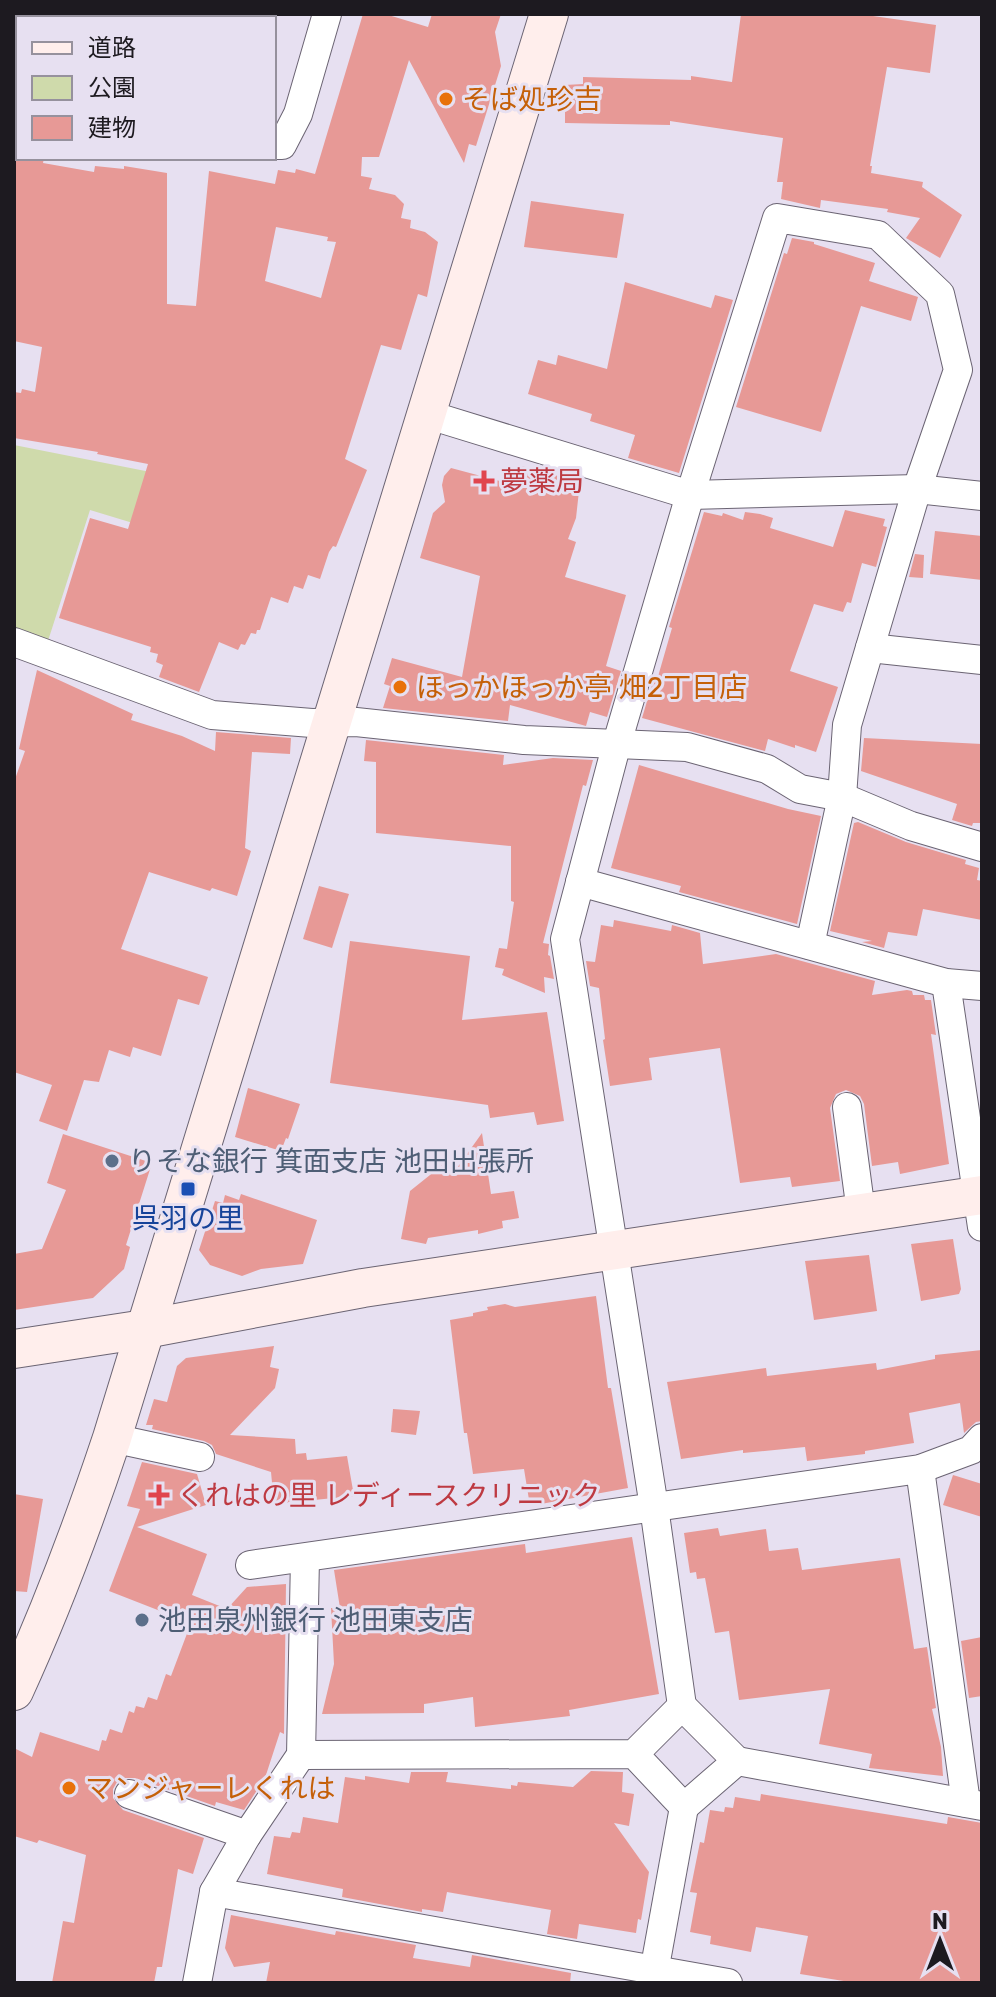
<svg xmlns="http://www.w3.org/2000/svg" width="996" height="1997" viewBox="0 0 996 1997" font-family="Rubik,'Noto Sans JP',sans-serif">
<rect width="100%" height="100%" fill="#e7e0f1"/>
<!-- green -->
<path fill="#cfdaab" d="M14 445 196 481 179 537 90 510 47 644 14 633Z"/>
<!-- building -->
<g fill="#e79996" fill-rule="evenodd">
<path d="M363 14H385L428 27 432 14H501L495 32 501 66 476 146 469 144 464 163 409 60 379 157H362L361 176 372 178 369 189 395 195 404 204 401 218 411 220 410 228 425 232 438 242 427 297 418 294 401 350 381 345 345 459 367 470 336 547 333 546 329 552 320 579 308 575 303 589 294 586 288 603 271 597 260 630H257L256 634 251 633 245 645 241 644 238 650 219 642 199 692 159 677 163 665 156 662 158 654 150 652 151 647 59 618 90 518 128 529 148 464 97 454 98 452 14 438V392L21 393 22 389 35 392 42 347 14 341V158H44L43 163 94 172 95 166 124 169V166L167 173V304L196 306 209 171 275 184 278 170 295 173 296 169 315 174ZM276 227 328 237 327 241 336 242 321 298 265 281Z"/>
<path d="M741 14H859L936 25 930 73 887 67 870 166H872L871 173 923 182 922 187 962 215 940 258 906 238 920 218 887 212 888 209 821 200 820 208 781 199 783 182H777L783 138 670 121V125L565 123V85L583 84V77L691 80V76L732 82Z"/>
<path d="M531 201 624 214 617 258 524 247Z"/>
<path d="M792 238 814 242V244L875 263 869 281 918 297 911 321 861 306 821 432 736 407 784 253 787 254Z"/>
<path d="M625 282 711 308 715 295 733 300 679 473 628 458 635 435 590 421 592 414 528 394 538 360 556 365 558 355 607 369Z"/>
<path d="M522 466 580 482 576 518 568 539 576 542 565 577 626 595 606 666 621 671 607 717 590 712 586 726 510 705 508 721 383 708 390 686 384 684 392 658 462 677 480 576 420 558 433 513 445 502 442 485 444 476 451 468 515 485Z"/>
<path d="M845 510 885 519 883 526 887 527 876 567 862 563 851 603 847 602 843 612 814 604 790 671 838 687 816 752 795 745V748L768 739 765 751 642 718 653 681 657 680 672 628 669 627 704 512 722 516 723 513 743 520 745 512 760 514 773 518 770 528 833 547Z"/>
<path d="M935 531 982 536V580L930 574Z"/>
<path d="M915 554 924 555 923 578 909 577Z"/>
<path d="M37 670 133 714 131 720 182 736 215 751 216 732 291 738 290 754 252 752 245 848 251 851 237 896 212 888 210 891 149 872 121 949 208 977 199 1005 178 999 161 1056 133 1047 130 1057 109 1050 99 1082 84 1080 67 1131 39 1121 52 1085 14 1072V782L25 751 19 749Z"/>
<path d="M864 738 982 744V823H973L972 826 952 820 957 804 861 771Z"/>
<path d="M366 740 504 755 503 765 553 758 593 760 586 786 583 785 543 943 549 944 548 955 550 956 554 979 544 977 545 993 502 975 504 969 495 967 499 948 507 949 514 902 511 901V846L376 833V762L364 761Z"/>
<path d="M639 765 788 809 821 816 797 924 679 892 681 886 611 868Z"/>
<path d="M858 822 906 842 966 860 965 864 979 868 977 880 982 881V920L923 909 917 936 888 932 884 948 862 942 872 941 830 931 854 823Z"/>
<path d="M319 886 349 894 332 948 303 939Z"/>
<path d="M614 920 671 931 672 925 700 933 703 964 776 954 875 981 872 995 907 990 912 991 913 995H924L925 1000H931L936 1035 931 1034 949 1164 900 1174 898 1162 872 1166 864 1104 860 1096 846 1090 836 1094 830 1108 840 1181 792 1187 790 1177 740 1183 720 1048 649 1058 652 1080 610 1086 603 1040 605 1039 599 988 590 986 586 961 595 962 601 925 613 927Z"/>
<path d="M350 941 470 956 462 1020 547 1012 564 1121 537 1125 534 1112 490 1118 488 1105 330 1083Z"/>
<path d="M248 1088 300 1104 288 1139 286 1138 281 1151 235 1137Z"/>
<path d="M482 1133 491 1194 514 1191 519 1218 502 1221 503 1228 478 1234V1230L428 1238 426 1244 401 1239 410 1191 445 1163 452 1175Z"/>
<path d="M63 1134 152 1163 126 1245 130 1247 124 1269 93 1298 14 1310V1254L42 1249 66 1190 47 1183Z"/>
<path d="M241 1194 317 1220 303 1264 261 1269 242 1276 210 1265 199 1250 215 1201 223 1203 225 1195 239 1200Z"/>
<path d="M953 1239 961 1289 959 1294 921 1301 911 1244Z"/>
<path d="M869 1255 877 1311 814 1320 805 1261Z"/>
<path d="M596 1296 608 1388H611L628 1488 530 1506 524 1469 473 1474 467 1433H464L450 1320 473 1316V1313L488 1310 487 1307 505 1304 515 1307Z"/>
<path d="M274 1346 270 1367 279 1369 275 1388 230 1435 295 1439 296 1454 306 1453 307 1460 347 1456 354 1496 274 1504 271 1472 216 1454 212 1445 204 1441 152 1429 153 1425H146L154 1399 167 1402 177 1366 186 1358Z"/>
<path d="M982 1350V1421L976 1422 964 1433 960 1403 909 1413 914 1443 865 1451V1454L807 1461 805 1447 743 1453V1450L681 1459 667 1382 766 1368 767 1376 876 1363 877 1370 935 1359V1355Z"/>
<path d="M393 1409 420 1411 416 1435 391 1432Z"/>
<path d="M142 1462 197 1474 206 1505 137 1527 207 1554 192 1595 227 1609 247 1587 286 1584 284 1734 280 1732 265 1778 244 1810 216 1802 215 1806 135 1778H125L117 1782 113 1789V1798L123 1810 204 1838 193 1874 178 1869 162 1967H157L154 1983H52L63 1921 74 1923 86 1855 39 1840 37 1843 14 1836V1748L32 1757 40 1732 99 1751 102 1740 106 1741 110 1729 122 1733 129 1711 134 1713 136 1706 144 1708 148 1697 157 1700 166 1674 171 1676 191 1623 109 1591 140 1509 127 1506Z"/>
<path d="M953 1475 982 1484V1517L943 1505Z"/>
<path d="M14 1494 43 1499 27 1592 14 1591Z"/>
<path d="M718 1528 720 1536 766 1529 769 1551 798 1548 802 1570 900 1558 914 1649 927 1647 936 1708 932 1709 941 1747 943 1776 869 1768 872 1754 819 1744 830 1689 739 1700 729 1631 715 1633 705 1578 697 1579 696 1572 690 1573 684 1533Z"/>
<path d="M632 1537 659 1694 569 1710 570 1716 475 1727 473 1697 424 1704V1713L322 1714 334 1664 331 1608H340L334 1570 525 1544 526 1553Z"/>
<path d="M982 1637V1696L969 1698 961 1641Z"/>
<path d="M591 1771 623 1772 622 1792 634 1794 629 1826 614 1823 649 1872 641 1920 638 1919 636 1933 579 1924 577 1939 547 1934 551 1910 447 1892 443 1912 422 1909V1912L342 1897 343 1889 267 1874 274 1836 290 1838 292 1832 300 1833 303 1817 338 1823 345 1777 365 1780V1776L409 1783 411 1772H448L446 1782 511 1789V1785L517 1786 518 1782 573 1787Z"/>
<path d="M761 1794 947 1824 948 1817 982 1823V1983H856L800 1974 808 1936 756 1927 751 1952 710 1944 711 1936 690 1932 697 1893 690 1892 700 1842 704 1843 710 1810 724 1812 725 1807 733 1808 735 1797 760 1801Z"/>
<path d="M231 1915 335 1935 336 1931 416 1945 413 1958 470 1967 472 1955 571 1973 570 1983H266L270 1962 234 1967 225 1948Z"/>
</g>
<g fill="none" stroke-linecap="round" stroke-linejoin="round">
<!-- street casing -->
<g stroke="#6b6473" stroke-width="30">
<g id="street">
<path d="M77 18 79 14"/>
<path d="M14 87 18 88"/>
<path d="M274 145H282L298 114 327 14"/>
<path d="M426 414 690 495 917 489 982 496"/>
<path d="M14 642 212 715 312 723 356 722 524 740 687 747 767 769 800 789 842 797 911 826 982 847"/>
<path d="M870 648 982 660"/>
<path d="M580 882 946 983 982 986"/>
<path d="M946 983 982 1227"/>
<path d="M847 1107 861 1212"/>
<path d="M112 1438 200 1457"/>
<path d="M920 1469 966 1803"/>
<path d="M250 1565 920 1469 971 1450 982 1438"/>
<path d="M682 1706 654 1507 565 939 617 743 690 495 777 218 878 235 940 294 958 370 917 489 847 725 842 797 810 945"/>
<path d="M301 1755 634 1754 682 1706 737 1761 684 1807 634 1754"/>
<path d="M737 1761 982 1806"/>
<path d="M129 1794 247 1835"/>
<path d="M214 1892 728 1983"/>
<path d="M197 1983 214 1892 247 1835 301 1755 305 1558"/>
<path d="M652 1983 684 1807"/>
</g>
</g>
<!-- secondary casing -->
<g stroke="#6b6473" stroke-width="40">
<g id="secondary">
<path d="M14 1349 145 1329 363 1288 982 1195"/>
<path d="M14 1691C52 1608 83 1525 112 1438L549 14"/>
</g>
</g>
<!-- street -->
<use href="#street" stroke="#fff" stroke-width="28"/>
<!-- secondary -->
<use href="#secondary" stroke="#ffeeec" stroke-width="38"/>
</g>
<!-- markers -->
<g fill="#e8710a" stroke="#e7e0f1" stroke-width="3">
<circle cx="446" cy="99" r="8"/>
<circle cx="400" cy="687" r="8"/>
<circle cx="69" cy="1788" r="8"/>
</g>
<g fill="#e0444e" stroke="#e7e0f1" stroke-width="3">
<path d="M480 469h8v8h8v8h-8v8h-8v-8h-8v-8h8z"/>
<path d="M155 1483h8v8h8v8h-8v8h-8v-8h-8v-8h8z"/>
</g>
<g fill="#5c6f8a" stroke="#e7e0f1" stroke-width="3">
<circle cx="112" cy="1161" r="8"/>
<circle cx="142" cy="1620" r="8"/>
</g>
<rect fill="#1a4fb4" stroke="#e7e0f1" stroke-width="3" x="180" y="1181" width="16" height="16" rx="4"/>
<g text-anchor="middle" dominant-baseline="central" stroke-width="6" stroke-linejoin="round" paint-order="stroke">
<!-- food labels -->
<g font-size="28" fill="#c56008" stroke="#e7e0f1" text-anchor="start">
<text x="462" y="99">そば処珍吉</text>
<text x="416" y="687">ほっかほっか亭 畑2丁目店</text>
<text x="85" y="1788">マンジャーレくれは</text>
</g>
<!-- health labels -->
<g font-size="28" fill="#be3a42" stroke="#e7e0f1" text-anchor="start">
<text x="500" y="481">夢薬局</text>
<text x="177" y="1495">くれはの里 レディースクリニック</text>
</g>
<!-- service labels -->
<g font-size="28" fill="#4e5e75" stroke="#e7e0f1" text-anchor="start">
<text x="128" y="1161">りそな銀行 箕面支店 池田出張所</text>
<text x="158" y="1620">池田泉州銀行 池田東支店</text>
</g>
<!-- transit labels -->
<g font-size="28" fill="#164399" stroke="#e7e0f1">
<text x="188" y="1218">呉羽の里</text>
</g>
</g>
<!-- border -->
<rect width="996" height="1997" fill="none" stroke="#1d1a20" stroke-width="32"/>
<!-- legend -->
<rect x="16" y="16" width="260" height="144" fill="#e7e0f1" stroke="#96919d" stroke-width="2"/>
<rect x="32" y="42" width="40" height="12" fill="#ffeeec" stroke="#96919d" stroke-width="2"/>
<text x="88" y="56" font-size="24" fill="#1d1a20">道路</text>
<rect x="32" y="76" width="40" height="24" fill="#cfdaab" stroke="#96919d" stroke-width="2"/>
<text x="88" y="96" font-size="24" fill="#1d1a20">公園</text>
<rect x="32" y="116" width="40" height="24" fill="#e79996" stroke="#96919d" stroke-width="2"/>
<text x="88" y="136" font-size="24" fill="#1d1a20">建物</text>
<!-- north arrow -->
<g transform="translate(940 1941)" stroke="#e7e0f1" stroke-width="6" paint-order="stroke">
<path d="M0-6L14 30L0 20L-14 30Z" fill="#1d1a20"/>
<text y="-12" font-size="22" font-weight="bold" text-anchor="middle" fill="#1d1a20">N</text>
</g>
</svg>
